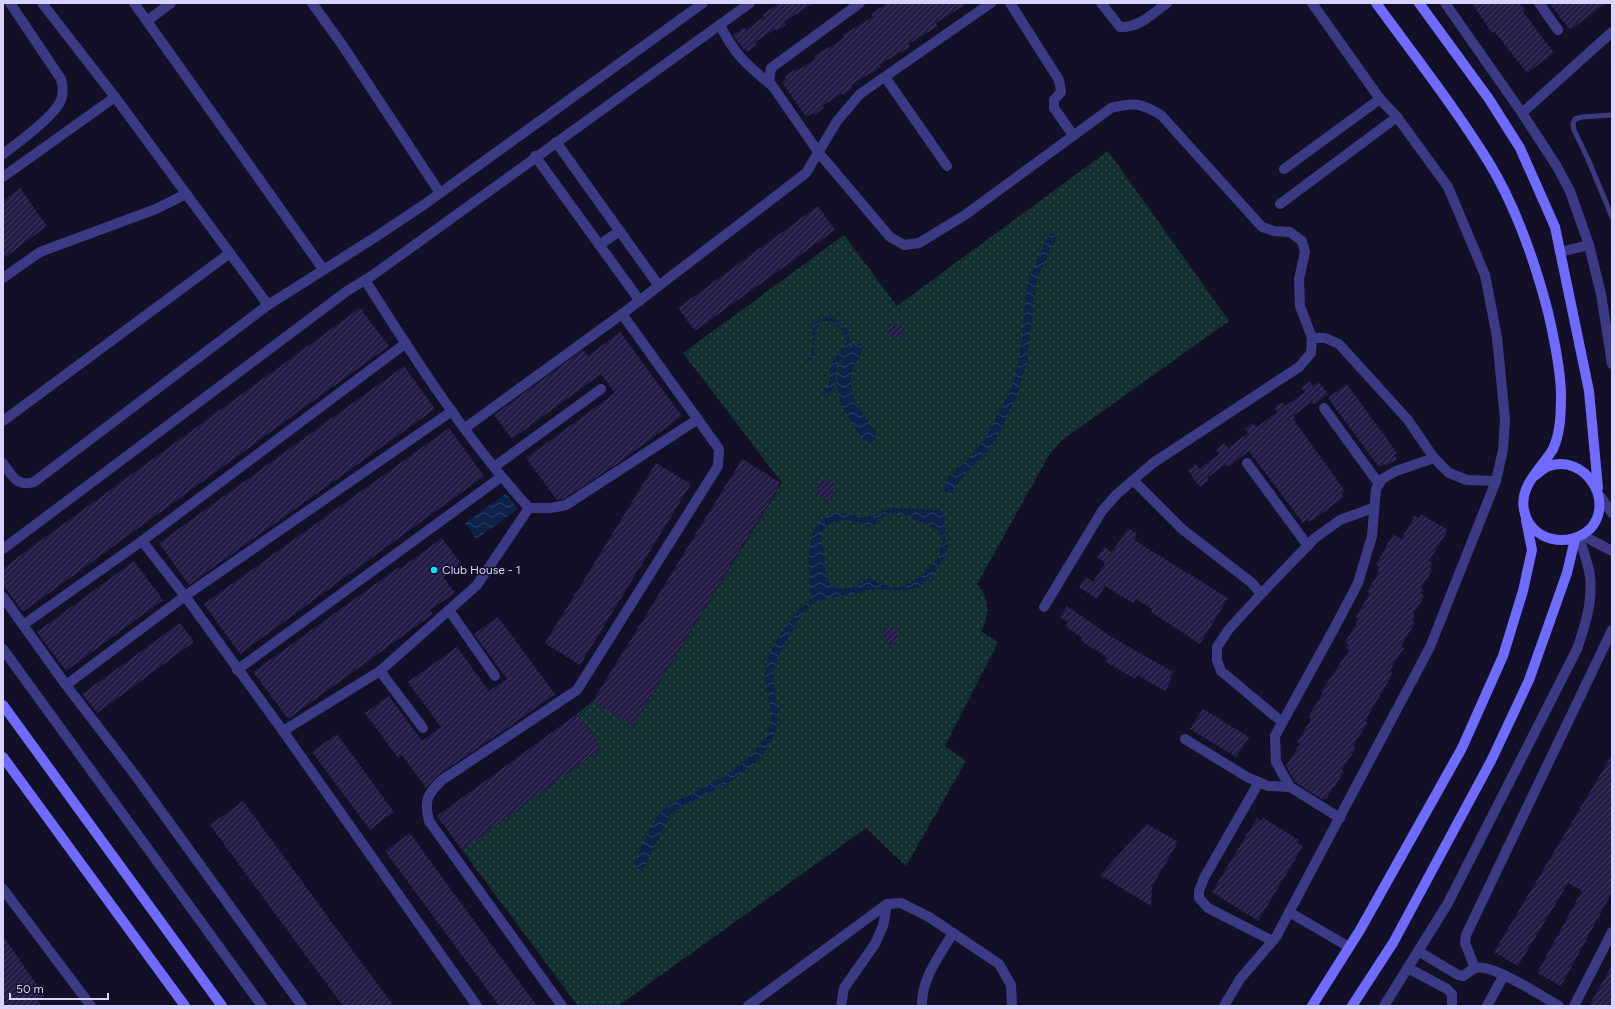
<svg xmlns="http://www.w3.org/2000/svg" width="1615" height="1009" viewBox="0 0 1615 1009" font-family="Figtree,sans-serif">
<defs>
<pattern id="green-dots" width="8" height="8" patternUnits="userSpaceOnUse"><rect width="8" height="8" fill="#12302f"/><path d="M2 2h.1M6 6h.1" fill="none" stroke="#344d4e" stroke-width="1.8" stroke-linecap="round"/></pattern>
<pattern id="water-waves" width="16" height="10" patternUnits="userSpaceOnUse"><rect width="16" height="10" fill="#0c2248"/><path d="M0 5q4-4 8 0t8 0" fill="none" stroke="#2f4163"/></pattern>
<pattern id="building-hatch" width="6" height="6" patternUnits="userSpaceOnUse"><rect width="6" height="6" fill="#241b47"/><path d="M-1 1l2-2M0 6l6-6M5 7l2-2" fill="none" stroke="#433b63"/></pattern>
</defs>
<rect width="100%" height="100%" fill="#130f26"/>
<!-- green -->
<path fill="url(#green-dots)" d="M1108 151 1229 321 1061 441 1049 455 977 584C990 599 990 614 981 631L998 642 945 746 966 761 906 866 866 828 618 1006H578L462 850 602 748 577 714 593 701 633 725 782 483 683 353 844 235 897 306Z"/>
<!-- water -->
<g fill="url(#water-waves)" fill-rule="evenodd">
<path d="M1052 233 1057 236 1038 276 1035 291 1027 361 1017 395 996 440 956 485 954 491 949 494 944 491V487L949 477 970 457 983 442 1009 393 1016 373 1021 347 1027 283 1049 234Z"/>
<path d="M828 317 835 319 849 331 851 344 837 366 834 387 830 392 824 394 823 390C834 383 827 374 832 364 835 356 843 350 846 342L845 333 832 321H823C810 330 817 346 813 359L807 362C808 357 811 355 812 350 814 335 807 321 828 317Z"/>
<path d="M855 344H860L862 347C862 356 854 363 852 373 847 402 865 412 876 434L874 441 870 443C862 441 859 433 854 426 849 418 843 410 840 401 834 384 839 354 855 344Z"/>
<path d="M506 493 518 509 476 539 465 523Z"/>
<path d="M890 508 941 510 944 512 946 541 949 544C943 562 929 588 907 590 894 592 882 588 869 590 862 590 860 595 852 594 844 596 822 598 816 601 802 609 774 658 774 673 773 701 786 720 768 747 751 773 722 786 695 800 687 804 679 807 671 813L644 868 637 869 634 863C643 845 650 822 665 808 673 801 683 798 692 794 720 779 751 764 767 734 777 714 765 696 765 675 766 648 792 616 811 599 810 574 800 517 837 513 849 512 861 519 873 516 879 515 884 509 890 508ZM892 513C903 513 912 518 922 522 927 525 934 527 938 531 954 551 919 584 899 587 889 588 878 583 870 578 863 580 859 586 851 588 815 595 830 554 820 538 825 516 854 517 870 527L875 524 879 518Z"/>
</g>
<!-- building -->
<g fill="url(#building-hatch)">
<path d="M780 3H813L784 22 786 25 776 31 775 29 755 42 757 45 747 52 745 49 744 50 733 35 744 28 746 30 764 17 762 15Z"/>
<path d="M888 3H968L936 23 938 26 908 44 910 47 880 64 881 67 851 85 853 88 843 95 842 93 822 106 824 108 814 115 813 113 806 117 782 82 786 79 785 76 796 69 797 71 815 59 814 56 844 38 842 35 873 17 871 14Z"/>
<path d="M1472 3H1520L1525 10 1523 12 1554 53 1527 73 1494 31 1492 33Z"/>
<path d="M1549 3H1606L1570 30Z"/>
<path d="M20 188 47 226 3 259V201Z"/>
<path d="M818 206 835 230 695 331 678 308Z"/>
<path d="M360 308 389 346 23 612 3 585V568Z"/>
<path d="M889 324 904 326 902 338 887 335Z"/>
<path d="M620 332 682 416 614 466 564 499 557 500 526 458 615 393 601 374 512 439 494 415 583 350 588 356Z"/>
<path d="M404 366 435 409 189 585 159 543Z"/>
<path d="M1310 381 1313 386 1319 382 1328 394 1314 405 1312 402 1293 416 1295 418 1294 420 1345 491 1341 494 1344 497 1310 522 1308 519 1303 523 1249 451 1228 467 1226 464 1207 478 1209 480 1200 487 1188 471 1196 464 1199 469 1219 454 1216 450 1224 443 1228 448 1248 433 1245 429 1253 423 1257 427 1277 412 1274 408 1282 402 1285 406 1305 392 1301 388Z"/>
<path d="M1347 384 1397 453 1394 455 1397 459 1386 466 1384 464 1379 467 1328 398Z"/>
<path d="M449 428 484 476 240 654 204 604Z"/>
<path d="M742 459 781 483 633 725 593 701Z"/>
<path d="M656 463 691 484 580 665 545 643Z"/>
<path d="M820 479 835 483 831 499 816 495Z"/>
<path d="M1421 514 1448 530 1429 561 1433 563 1430 568 1433 569 1421 588 1424 590 1421 594 1424 596 1413 615 1415 616 1412 621 1415 623 1401 646 1404 648 1392 666 1393 667 1390 672 1393 673 1365 721 1368 722 1353 746 1356 748 1344 766 1342 771 1344 772 1326 799 1324 798 1323 800 1295 782 1286 766 1300 744 1297 742 1309 723 1311 718 1308 717 1323 693 1321 692 1349 650 1346 648 1348 644 1345 642 1357 623 1356 622 1358 619 1356 617 1370 593 1367 592 1379 572 1377 570 1379 566 1376 565 1393 534 1401 539 1415 516 1419 518Z"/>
<path d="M1128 528 1137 534 1134 540 1228 598 1200 644 1151 612 1152 609 1136 599 1133 603 1105 586 1097 599 1079 587 1086 577 1093 582 1105 563 1097 557 1104 547 1112 552Z"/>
<path d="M442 538 461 564 443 577 455 593 430 610 433 614 288 719 253 672 399 567 400 569Z"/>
<path d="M134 561 163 600 66 671 37 632Z"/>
<path d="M1067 606 1110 636 1173 672 1170 678 1172 679 1165 691 1137 675 1135 679 1105 661 1107 657 1081 641 1083 638 1066 627 1068 622 1060 617Z"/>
<path d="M498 617 555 694 506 729 438 775 426 788 402 755 398 758 365 713 389 696 422 741 441 727 408 682 457 647 489 691 507 679 474 634Z"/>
<path d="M180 623 194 642 97 713 82 694Z"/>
<path d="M891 626 900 638 890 645 881 633Z"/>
<path d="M1203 709 1249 737 1236 757 1190 729Z"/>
<path d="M577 714 602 748 462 850 437 816Z"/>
<path d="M337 734 394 812 370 830 312 752Z"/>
<path d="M1612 755V892L1561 986 1537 973 1582 891 1568 883 1518 966 1494 952Z"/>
<path d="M243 801 364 966 394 1006H343L265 900 210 825Z"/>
<path d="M1257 818 1261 821 1263 818 1299 840 1297 843 1303 846 1258 921 1212 892Z"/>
<path d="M1147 824 1178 842 1152 886 1151 906 1100 875Z"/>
<path d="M410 833 441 876 537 1006H499L442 928 385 851Z"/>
<path d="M3 936 44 995 37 1000 42 1006H3Z"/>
<path d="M1612 965V1006H1589Z"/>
</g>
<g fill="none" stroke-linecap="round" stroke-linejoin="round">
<!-- lane -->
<path stroke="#3d3a85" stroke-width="5" d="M1612 115 1582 117 1575 119 1573 124 1574 130 1588 159 1612 217"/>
<!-- street -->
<g stroke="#3d3a85" stroke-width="10">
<path d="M42 3 115 97 268 305"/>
<path d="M134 3 323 269"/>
<path d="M312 3 343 46 440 193"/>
<path d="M860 3 771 68 769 81 819 153 890 237 904 245 919 243 965 215 1111 108C1134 102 1141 103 1161 115L1262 227 1274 231 1290 232 1302 241 1305 252 1299 279 1300 306 1312 338 1311 353 1299 367 1153 463 1117 494 1102 511 1044 607"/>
<path d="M1010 3 1059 80 1061 92 1054 100V108L1073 135"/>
<path d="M1101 3 1120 27C1139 28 1152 14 1167 3"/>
<path d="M1445 3 1522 113 1556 165 1570 191 1589 245 1601 294 1612 364"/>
<path d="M1539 3 1558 30"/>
<path d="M147 21 171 3"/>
<path d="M720 25C734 54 747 65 771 85"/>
<path d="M885 77 947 166"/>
<path d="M1522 113 1612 32"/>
<path d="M556 142 659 286"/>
<path d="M3 154C18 143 55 116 61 100 64 93 63 86 61 79L10 3"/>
<path d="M535 156 640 301"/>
<path d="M1284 169 1380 99"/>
<path d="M3 177 115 97"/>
<path d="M1280 204 1397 117"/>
<path d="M599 245 620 231"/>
<path d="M1560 252 1589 245"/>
<path d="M3 278 40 252 156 209 186 194"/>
<path d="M365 280C415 359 466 439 529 508H551L566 505 698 419"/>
<path d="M1312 338H1325L1339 344 1408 420 1434 458 1449 473 1467 480 1496 481"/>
<path d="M1324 408 1379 484"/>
<path d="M3 421 230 253"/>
<path d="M465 428 622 314 806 173 837 121 860 94 991 3"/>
<path d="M3 463C12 476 17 487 34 482L268 305 374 238 425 204 703 3"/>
<path d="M1247 463 1308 546"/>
<path d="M494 467 601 389"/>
<path d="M1133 480 1182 529 1252 583 1261 594"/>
<path d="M1600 496 1612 513"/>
<path d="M1582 535 1612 551"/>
<path d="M142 541 185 596 283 731 477 1006"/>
<path d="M3 549 347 291 373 275 750 3"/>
<path d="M3 597 66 685 135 775 302 1006"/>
<path d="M449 610 495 676"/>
<path d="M23 625 142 541 406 343"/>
<path d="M3 649 262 1006"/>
<path d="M237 670 501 477"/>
<path d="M380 671 423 728"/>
<path d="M66 685 185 596 452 411"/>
<path d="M1282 722 1221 671 1217 660V647L1229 629 1261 594 1315 538 1340 520 1373 508"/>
<path d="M283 731 380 671 449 610 477 585 529 508"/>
<path d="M1185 739 1247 777 1268 786 1290 787"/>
<path d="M1259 782 1204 878 1199 891V898L1208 908 1273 941"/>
<path d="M1340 818 1290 787 1276 762 1275 736 1336 625 1358 583 1372 536 1376 489 1382 479 1396 471 1434 458"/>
<path d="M3 889 91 1006"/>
<path d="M1289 912 1349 947"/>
<path d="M1418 951 1458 975 1463 976C1467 974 1471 969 1476 968 1492 963 1543 997 1559 1006"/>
<path d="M1408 968 1447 989 1452 994V1006"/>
<path d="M1475 968 1465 943 1466 935 1612 630"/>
<path d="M562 1006 429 821C424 801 427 794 442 780L577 690 718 466 719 449 622 314"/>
<path d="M748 1006 887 904 901 903 929 917 999 964 1011 985 1012 1006"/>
<path d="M841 1006 844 988 875 944 883 926 887 904"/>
<path d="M922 1006C921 979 940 955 953 933"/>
<path d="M1224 1006 1240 979 1276 937 1430 647 1496 481 1503 450 1505 420 1497 337 1485 275 1448 187 1397 117 1380 99 1312 3"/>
<path d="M1384 1006 1448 903 1577 649C1585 626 1593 601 1590 576 1588 563 1583 550 1579 537"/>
<path d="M1487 1006 1504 975"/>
<path d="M1574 1006 1612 932"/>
</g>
<!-- secondary -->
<g stroke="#6f6bff" stroke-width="10">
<path d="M1376 3C1414 55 1454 106 1488 161 1515 205 1535 262 1548 312 1554 338 1560 365 1561 392 1561 410 1561 432 1553 449 1542 468 1519 485 1524 510 1530 542 1570 549 1591 528 1615 500 1584 454 1549 466 1543 468 1538 474 1533 477"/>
<path d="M1419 3 1489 99 1520 148 1555 227 1589 391 1598 488"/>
<path d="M3 705 222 1006"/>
<path d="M3 757 185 1006"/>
<path d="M1312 1006 1360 930 1462 748 1503 656 1523 591 1532 550 1526 520"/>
<path d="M1352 1006 1393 943 1491 761 1529 680 1567 573 1575 539"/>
</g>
</g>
<!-- markers -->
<circle fill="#00e5ff" stroke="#130f26" stroke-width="1.5" cx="434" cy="570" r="4"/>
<g text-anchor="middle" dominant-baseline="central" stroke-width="3" stroke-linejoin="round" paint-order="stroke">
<!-- poi labels -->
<g font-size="12" fill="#d9d4ff" stroke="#130f26" text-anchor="start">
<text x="442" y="570">Club House - 1</text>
</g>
</g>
<!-- border -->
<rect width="1615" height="1009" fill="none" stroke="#d9d4ff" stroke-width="8"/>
<!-- scale -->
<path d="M10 993v6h98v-6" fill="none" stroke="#d9d4ff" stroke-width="2"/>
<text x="16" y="993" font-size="12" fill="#d9d4ff" stroke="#130f26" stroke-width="3" paint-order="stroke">50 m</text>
</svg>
